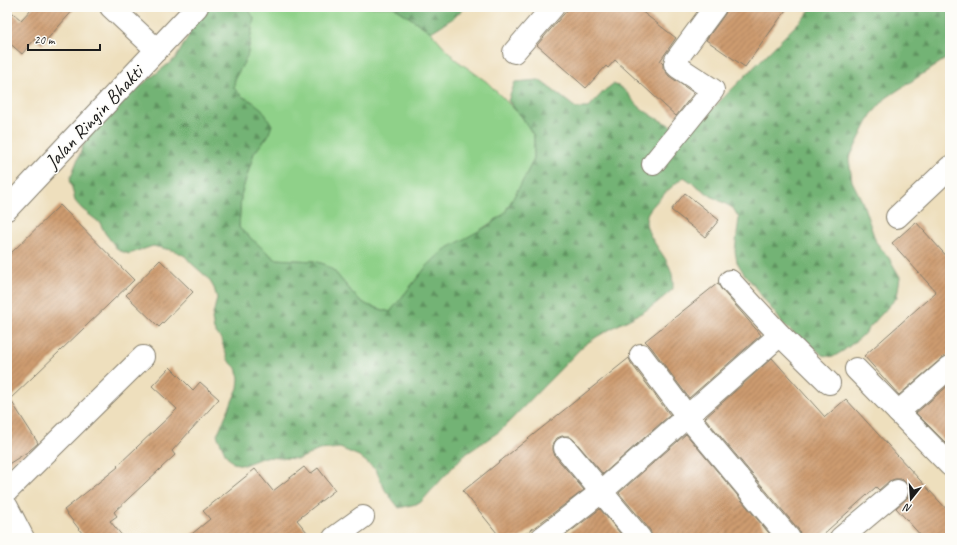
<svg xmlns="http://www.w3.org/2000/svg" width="957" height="545" viewBox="0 0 957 545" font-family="Caveat,sans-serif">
<defs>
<pattern id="forest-firs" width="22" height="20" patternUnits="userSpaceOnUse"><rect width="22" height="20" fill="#73b375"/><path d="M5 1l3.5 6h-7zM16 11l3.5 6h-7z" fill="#5e915f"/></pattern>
<pattern id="building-hatch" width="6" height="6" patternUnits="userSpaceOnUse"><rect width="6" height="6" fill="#cd9b6f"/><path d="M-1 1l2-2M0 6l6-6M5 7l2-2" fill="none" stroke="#a67e5a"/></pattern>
</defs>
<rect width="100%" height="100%" fill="#fdfcf7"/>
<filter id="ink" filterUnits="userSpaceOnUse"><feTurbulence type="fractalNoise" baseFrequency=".025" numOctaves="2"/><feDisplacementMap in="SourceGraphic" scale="8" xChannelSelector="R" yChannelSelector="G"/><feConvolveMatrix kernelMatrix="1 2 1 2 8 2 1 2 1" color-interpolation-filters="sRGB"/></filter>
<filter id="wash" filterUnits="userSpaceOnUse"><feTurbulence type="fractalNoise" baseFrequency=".012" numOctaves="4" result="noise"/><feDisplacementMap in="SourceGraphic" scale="16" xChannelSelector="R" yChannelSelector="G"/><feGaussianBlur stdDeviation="0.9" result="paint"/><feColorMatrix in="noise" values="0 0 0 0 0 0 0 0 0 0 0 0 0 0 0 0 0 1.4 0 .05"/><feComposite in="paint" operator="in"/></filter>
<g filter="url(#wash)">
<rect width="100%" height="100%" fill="#eedfbd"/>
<!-- grass -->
<path fill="#8fd189" stroke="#567652" d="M247 7H394L431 32 455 59 487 82 522 117 534 136V158L525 177 504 214 427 266 390 312 367 305 357 298 334 271 324 264 314 261 275 259 239 228 241 195 254 153 268 136 253 102 243 97 234 88 235 78 247 57 254 19Z"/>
<!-- forest -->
<g fill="url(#forest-firs)" stroke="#486848">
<path d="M204 7H247L254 18 247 57 235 78 234 88 243 97 253 102 262 109 272 125 268 136 254 153 241 195 239 228 275 259 314 261 324 264 334 271 357 298 367 305 390 312 427 266 444 250 486 227 504 214 525 177 534 158V136L522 117 508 101 515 82 539 80 558 94 576 108H588L604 91 613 84C630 90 628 98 641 108 655 119 671 126 688 133L807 14 812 7H950V56L886 98 871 115 849 159 852 181 862 201 876 242 889 258 900 277 897 297 861 337 843 351 833 357 822 355 806 340 795 334 785 326 743 272 737 262 735 251 739 218 733 208 711 196 684 177C676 182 649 207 647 215 641 232 664 252 670 268 673 275 673 282 673 289 664 297 654 306 643 312 623 323 602 332 583 346L500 431 463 456 420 503 399 508 385 490 376 470 359 456 340 448 319 450 299 459 264 457 244 465 233 463 226 455 217 435 238 388 239 378 236 368 228 360 221 339 214 330 212 319 217 298 214 288 208 278 192 264 185 256 175 251 153 246 129 254 118 250 105 233 100 223 82 209 75 201 70 179 86 138 94 129 110 115 126 97 176 58 188 37 191 27Z"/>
<path d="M394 7H465L455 17 431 32Z"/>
</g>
<g id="blocks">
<!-- building -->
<g fill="url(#building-hatch)">
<path d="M33 7H76L42 45 35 39 22 54 7 41V8L21 20Z"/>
<path d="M570 7H636L676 38 660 61 663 64V68L669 76 694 93 676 116 615 60 608 68 606 66 586 88 537 45Z"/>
<path d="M727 7H788L745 67 706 40 725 14Z"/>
<path d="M685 193 719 220 705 237 671 210Z"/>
<path d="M60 205 134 280 10 399 38 443 29 451 7 465V257Z"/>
<path d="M916 222 950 260V355L942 358 899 395 864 356 936 292 892 243Z"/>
<path d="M160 260 193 292 159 327 126 295Z"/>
<path d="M718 283 721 289 742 313 761 335 689 398 651 347 645 341Z"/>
<path d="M629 358 631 363 670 415 603 474 574 440 569 436H562L557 438 553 444V450L555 456 584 490 520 538H501L463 491Z"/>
<path d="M772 358 825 417 846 399 950 513V538H923L896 508 905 500 909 496V489L906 483 902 479H895L889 481 879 490 876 487 819 538H801L799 530 705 418Z"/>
<path d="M170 367 193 390 200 382 219 399 172 451 175 455 114 512 117 516 110 521 124 538H86L64 510 118 467 117 466 177 409 152 386Z"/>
<path d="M950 384V447L916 413Z"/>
<path d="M686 434 773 538H652L650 530 619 493Z"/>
<path d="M304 467 310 474 318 468 335 490 297 520 312 538H187L210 519 203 511 255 469 273 491Z"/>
<path d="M600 509 624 538H562Z"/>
</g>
</g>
</g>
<g filter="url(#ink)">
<use href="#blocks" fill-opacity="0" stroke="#857e6c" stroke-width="1"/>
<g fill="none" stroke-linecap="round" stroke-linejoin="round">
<!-- minor casing -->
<g stroke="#857e6c" stroke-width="24">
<g id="minor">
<path d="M111 7 157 50"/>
<path d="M514 52 553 7"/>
<path d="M653 164 713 90 678 67 675 64 676 60 715 7"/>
<path d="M897 217 950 167"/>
<path d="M730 281 780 335 829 383"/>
<path d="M641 355 687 416 789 538"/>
<path d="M856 369 950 465"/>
<path d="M898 412 950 367"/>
<path d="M565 448 640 538"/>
<path d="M7 491 143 357"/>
<path d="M334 538 363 517"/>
<path d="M542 538 601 492 780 335"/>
<path d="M841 538 897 491"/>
</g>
</g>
<!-- tertiary casing -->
<g stroke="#857e6c" stroke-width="24">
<g id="tertiary">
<path d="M7 209 197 7"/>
<path d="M7 507 23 538"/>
</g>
</g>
<!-- minor -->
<use href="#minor" stroke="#fff" stroke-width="22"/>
<!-- tertiary -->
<use href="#tertiary" stroke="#fff" stroke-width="22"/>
</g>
</g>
<g text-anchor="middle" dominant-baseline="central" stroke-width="3" stroke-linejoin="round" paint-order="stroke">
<!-- street labels -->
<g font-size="20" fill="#1c1c1c" stroke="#fdfcf7">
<text transform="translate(94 117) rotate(-47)">Jalan Ringin Bhakti</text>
</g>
</g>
<!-- margin -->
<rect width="957" height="545" fill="none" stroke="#fdfcf7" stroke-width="24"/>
<!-- north arrow -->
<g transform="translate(911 499) rotate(197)" stroke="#fdfcf7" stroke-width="3" paint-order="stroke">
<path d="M0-3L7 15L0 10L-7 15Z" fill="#1c1c1c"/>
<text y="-6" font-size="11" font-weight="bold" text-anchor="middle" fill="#1c1c1c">N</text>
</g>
<!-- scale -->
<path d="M28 44v6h72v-6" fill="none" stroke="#1c1c1c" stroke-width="2"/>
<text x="34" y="44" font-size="12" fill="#1c1c1c" stroke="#fdfcf7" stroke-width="3" paint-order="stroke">20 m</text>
</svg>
